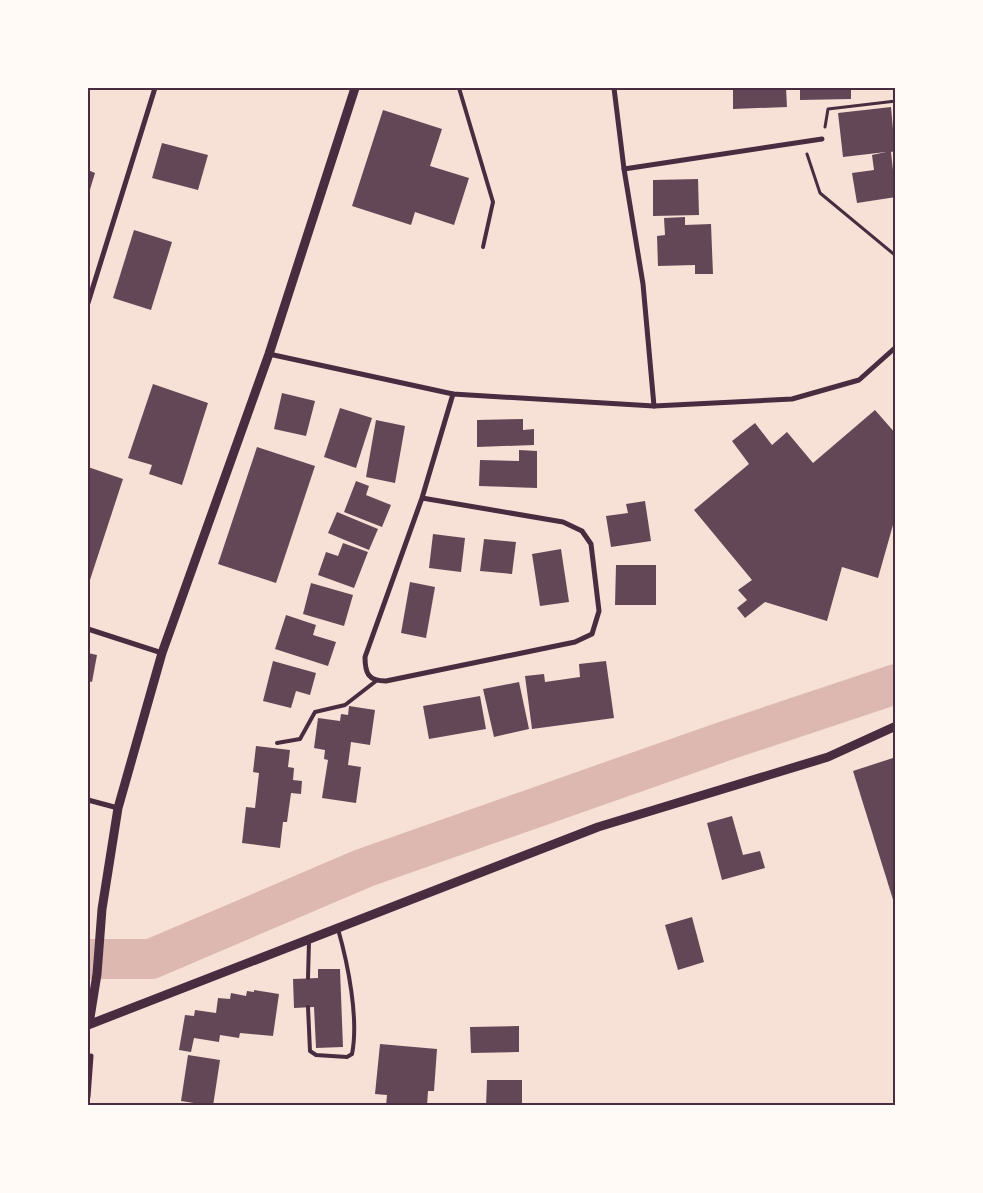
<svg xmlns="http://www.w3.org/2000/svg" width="983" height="1193" viewBox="0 0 983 1193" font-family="Lora,serif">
<rect width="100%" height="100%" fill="#f7e1d7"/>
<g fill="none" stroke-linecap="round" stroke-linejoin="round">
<!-- river -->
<path stroke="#dcb8b0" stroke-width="40" d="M88 959H151L364 868 725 741 896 684"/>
</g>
<!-- building -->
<g fill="#644757">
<path d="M733 88H786L787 107 733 109Z"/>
<path d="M800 88H851V99L800 100Z"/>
<path d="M891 107 895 151 891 152 896 197 857 203 852 173 874 170 872 155 886 152 843 157 838 113Z"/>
<path d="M383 110 442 129 430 166 469 178 454 225 415 212 411 225 352 206Z"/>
<path d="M162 143 208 155 198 190 152 178Z"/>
<path d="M88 170 95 173 88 196Z"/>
<path d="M698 179 699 215 653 216V180Z"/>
<path d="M685 217V225L711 224 713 274H695V265L658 266 657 236 665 235 664 218Z"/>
<path d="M134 230 172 242 151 310 113 298Z"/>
<path d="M153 384 208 403 182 485 149 474 152 465 128 458Z"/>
<path d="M282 393 315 401 306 436 274 429Z"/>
<path d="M340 408 372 418 356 468 324 457Z"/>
<path d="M875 410 896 434V526L893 525 878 578 842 567 827 621 765 602 745 618 737 608 747 600 738 590 752 580 694 510 749 464 732 441 755 423 772 445 787 432 813 463Z"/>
<path d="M523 419V430L534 429V445L477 447V420Z"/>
<path d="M376 420 405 426 395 483 366 477Z"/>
<path d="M257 447 315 466 276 583 218 564Z"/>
<path d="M519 450 537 451V488L479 486 480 460 519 461Z"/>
<path d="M88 467 123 479 88 586Z"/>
<path d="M356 481 369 486 366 495 391 505 382 527 344 512Z"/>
<path d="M645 501 651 541 611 547 606 516 628 513 626 504Z"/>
<path d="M337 512 378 529 369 550 328 533Z"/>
<path d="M433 534 465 538 461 572 429 568Z"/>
<path d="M484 539 516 542 512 574 480 571Z"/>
<path d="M343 543 368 552 354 588 318 575 326 552 338 556Z"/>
<path d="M561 549 569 602 540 606 532 554Z"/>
<path d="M616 565H656V605H615Z"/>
<path d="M410 582 435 587 426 638 401 633Z"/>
<path d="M311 583 353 595 344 626 303 614Z"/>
<path d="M286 615 316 625 313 635 336 642 328 666 275 649Z"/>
<path d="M88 653 97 655 92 682 88 681Z"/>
<path d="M273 661 316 673 310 695 296 691 291 708 263 701Z"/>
<path d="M606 661 614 718 532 729 525 676 544 674 545 682 580 677 579 664Z"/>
<path d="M519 682 529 729 494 737 483 689Z"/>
<path d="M480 696 486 729 429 739 423 706Z"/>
<path d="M349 706 375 710 370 745 351 742 348 765 361 767 356 803 322 798 328 760 324 759 325 750 314 748 318 718 340 721 341 714 348 715Z"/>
<path d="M256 746 290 750 288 767 294 768 293 780 302 781 301 794 291 793 287 822H283L280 848 242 843 246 807 255 808 259 773 253 772Z"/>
<path d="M896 757V906H895L853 771Z"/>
<path d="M732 816 743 855 760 851 765 868 722 880 707 823Z"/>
<path d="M692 917 704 962 678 970 665 925Z"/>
<path d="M318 969H340L343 1047 316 1048 314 1007 294 1008 293 979 318 978Z"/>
<path d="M254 990 279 994 273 1036 240 1033 239 1038 220 1035 219 1042 194 1038 191 1052 179 1050 185 1015 194 1016 195 1010 216 1013 218 998 230 999 231 993 246 996 247 991 254 992Z"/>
<path d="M519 1026V1052L471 1053 470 1027Z"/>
<path d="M380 1044 437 1049 434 1091H428L427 1106H386L387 1095 375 1094Z"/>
<path d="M188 1055 220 1060 213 1106 181 1101Z"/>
<path d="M487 1080H522V1106H486Z"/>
</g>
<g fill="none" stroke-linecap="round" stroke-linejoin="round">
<!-- path -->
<g stroke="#4a2c40" stroke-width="3">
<path d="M825 127 828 109 896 101"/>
<path d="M807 154 820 193 896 256"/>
</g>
<!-- service -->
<g stroke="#4a2c40" stroke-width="4">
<path d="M459 88 493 202 483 247"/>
<path d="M277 743 300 739 315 712 345 705 376 681"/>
<path d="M308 978 309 941"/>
<path d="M308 1007 310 1051 316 1055 347 1057 352 1054C359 1019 348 964 338 929"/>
</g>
<!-- minor -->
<g stroke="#4a2c40" stroke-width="5">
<path d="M614 88 624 169 643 284 654 406"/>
<path d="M624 169 822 139"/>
<path d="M88 303 155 88"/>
<path d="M269 354 453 394 654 406 792 399 859 380 896 347"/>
<path d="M422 498 563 522 582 531 591 544 599 611 592 634 575 642 386 681C368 681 365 673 365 657L422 498 453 394"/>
<path d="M88 629 162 653"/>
<path d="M88 800 118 808"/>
<path d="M88 1097 91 1056"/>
</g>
<!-- tertiary -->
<g stroke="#4a2c40" stroke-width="9">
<path d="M89 1024 97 974 102 909 118 808 162 653 269 354 355 88"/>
<path d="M88 1025 598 827 828 757 896 726"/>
</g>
</g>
<!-- border -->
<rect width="983" height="1193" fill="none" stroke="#fffaf5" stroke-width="178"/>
<rect x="89" y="89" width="805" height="1015" fill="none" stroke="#4a2c40" stroke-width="2"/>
</svg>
